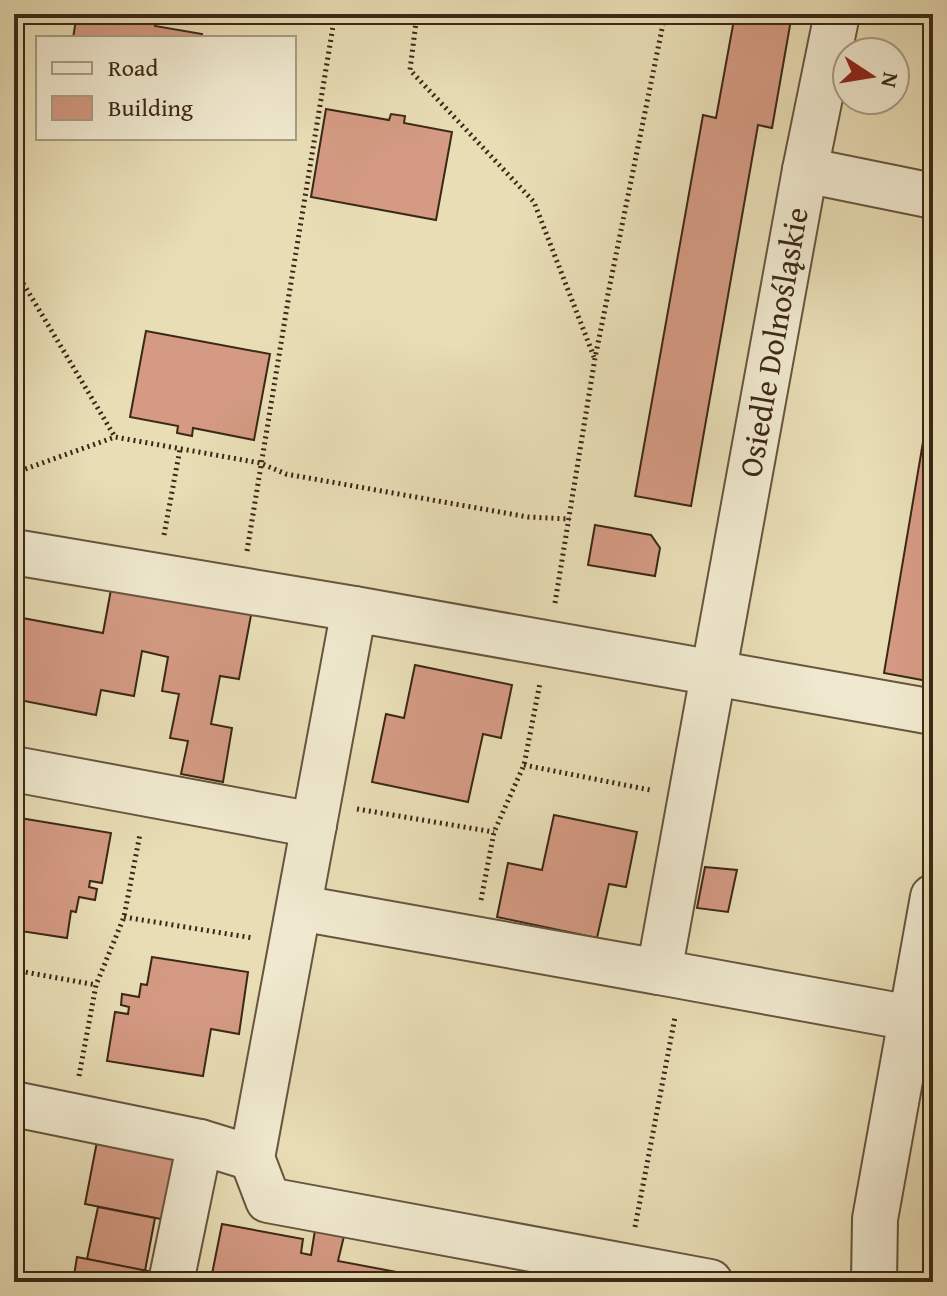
<svg xmlns="http://www.w3.org/2000/svg" width="947" height="1296" viewBox="0 0 947 1296" font-family="'Gentium Book Plus',serif">
<rect width="100%" height="100%" fill="#e8ddb5"/>
<filter id="stains"><feTurbulence type="fractalNoise" baseFrequency=".0025" numOctaves="4"/><feColorMatrix values="0 0 0 0 .2 0 0 0 0 .09 0 0 0 0 .02 0 0 0 .5 -.17"/></filter>
<radialGradient id="worn" r=".72"><stop offset=".6" stop-color="#630" stop-opacity="0"/><stop offset="1" stop-color="#630" stop-opacity=".3"/></radialGradient>
<!-- building -->
<g fill="#d49a83" stroke="#3c2816" stroke-width="2">
<path d="M77 14 140 23 141 15 156 18 155 26 202 34 201 38H73Z"/>
<path d="M735 14H792L772 128 758 125 691 506 635 496 703 115 716 118Z"/>
<path d="M326 109 389 120 391 114 405 116 404 123 452 132 436 220 311 197Z"/>
<path d="M146 331 270 354 254 440 193 428 192 436 177 433 178 426 130 417Z"/>
<path d="M933 383V682L884 673Z"/>
<path d="M595 525 651 535 660 548 655 576 588 565Z"/>
<path d="M112 584 252 610 239 679 220 676 211 724 232 728 223 782 181 774 188 741 170 738 179 694 162 691 168 657 142 651 134 696 101 690 96 715 14 699 17 617 103 633Z"/>
<path d="M415 665 512 685 501 738 483 734 468 802 372 782 386 714 404 718Z"/>
<path d="M554 815 637 832 626 887 609 884 597 938 497 917 508 863 542 870Z"/>
<path d="M14 817 111 833 102 883 90 881 89 887 97 889 95 900 79 897 76 912 71 911 67 938 14 930Z"/>
<path d="M705 867 737 870 728 912 697 908Z"/>
<path d="M152 957 248 972 239 1034 211 1029 203 1076 107 1061 115 1012 128 1014 129 1007 121 1005 122 994 139 997 141 984 147 985Z"/>
<path d="M99 1131 178 1152 171 1221 85 1204Z"/>
<path d="M98 1207 155 1218 145 1271 87 1259Z"/>
<path d="M222 1224 303 1239 301 1253 311 1255 315 1230 344 1236 338 1261 450 1282H274V1278L267 1277 266 1282 211 1279Z"/>
<path d="M77 1257 158 1273 156 1282H73Z"/>
<path d="M479 1276 508 1281 507 1282H478Z"/>
</g>
<g fill="none" stroke-linecap="round" stroke-linejoin="round">
<!-- minor casing -->
<g stroke="#67553e" stroke-width="48">
<g id="minor">
<path d="M805 170 933 196"/>
<path d="M14 552 354 609"/>
<path d="M14 769 314 825"/>
<path d="M300 908 659 972 805 170 837 14"/>
<path d="M659 972 933 1022"/>
<path d="M14 1104 200 1142 252 1158"/>
<path d="M171 1282 200 1142"/>
<path d="M710 1282 268 1200 252 1158 354 609 933 712"/>
<path d="M874 1282 875 1219 933 897"/>
</g>
</g>
<!-- path -->
<g stroke="#3c2816" stroke-width="5" stroke-dasharray="2 4" stroke-linecap="butt">
<path d="M417 14 410 70 534 202 594 357"/>
<path d="M14 268 115 437"/>
<path d="M14 473 115 437 260 463 286 474 528 517 570 519"/>
<path d="M164 535 180 449"/>
<path d="M247 551 335 14"/>
<path d="M555 603 595 358 665 14"/>
<path d="M524 765 650 790"/>
<path d="M357 809 494 832"/>
<path d="M481 900 494 832 524 765 540 683"/>
<path d="M124 917 253 938"/>
<path d="M14 970 96 985"/>
<path d="M79 1076 96 985 124 917 140 834"/>
<path d="M635 1227 675 1017"/>
</g>
<!-- minor -->
<use href="#minor" stroke="#f0e9cf" stroke-width="44"/>
</g>
<g text-anchor="middle" dominant-baseline="central" stroke-width="6" stroke-linejoin="round" paint-order="stroke">
<!-- street labels -->
<g font-size="32" fill="#3c2816" stroke="#f0e9cf">
<text transform="translate(773 342) rotate(-80)">Osiedle Dolnośląskie</text>
</g>
</g>
<!-- margin -->
<rect width="947" height="1296" fill="none" stroke="#e8ddb5" stroke-width="48"/>
<rect x="16" y="16" width="915" height="1264" fill="none" stroke="#3c2816" stroke-width="4"/>
<rect x="24" y="24" width="899" height="1248" fill="none" stroke="#3c2816" stroke-width="2"/>
<!-- legend -->
<rect x="36" y="36" width="260" height="104" fill="#f0e9cf" stroke="#a89c85" stroke-width="2"/>
<rect x="52" y="62" width="40" height="12" fill="#f0e9cf" stroke="#a89c85" stroke-width="2"/>
<text x="108" y="76" font-size="24" fill="#3c2816">Road</text>
<rect x="52" y="96" width="40" height="24" fill="#d49a83" stroke="#a89c85" stroke-width="2"/>
<text x="108" y="116" font-size="24" fill="#3c2816">Building</text>
<!-- north arrow -->
<g transform="translate(871 76) rotate(102)"><circle r="38" fill="#f0e9cf" stroke="#a89c85" stroke-width="2"/>
<path d="M0-6L14 30L0 20L-14 30Z" fill="#8f2418"/>
<text y="-12" font-size="22" font-weight="bold" text-anchor="middle" fill="#3c2816">N</text>
</g>
<rect width="100%" height="100%" filter="url(#stains)"/>
<rect width="100%" height="100%" fill="url(#worn)"/>
</svg>
